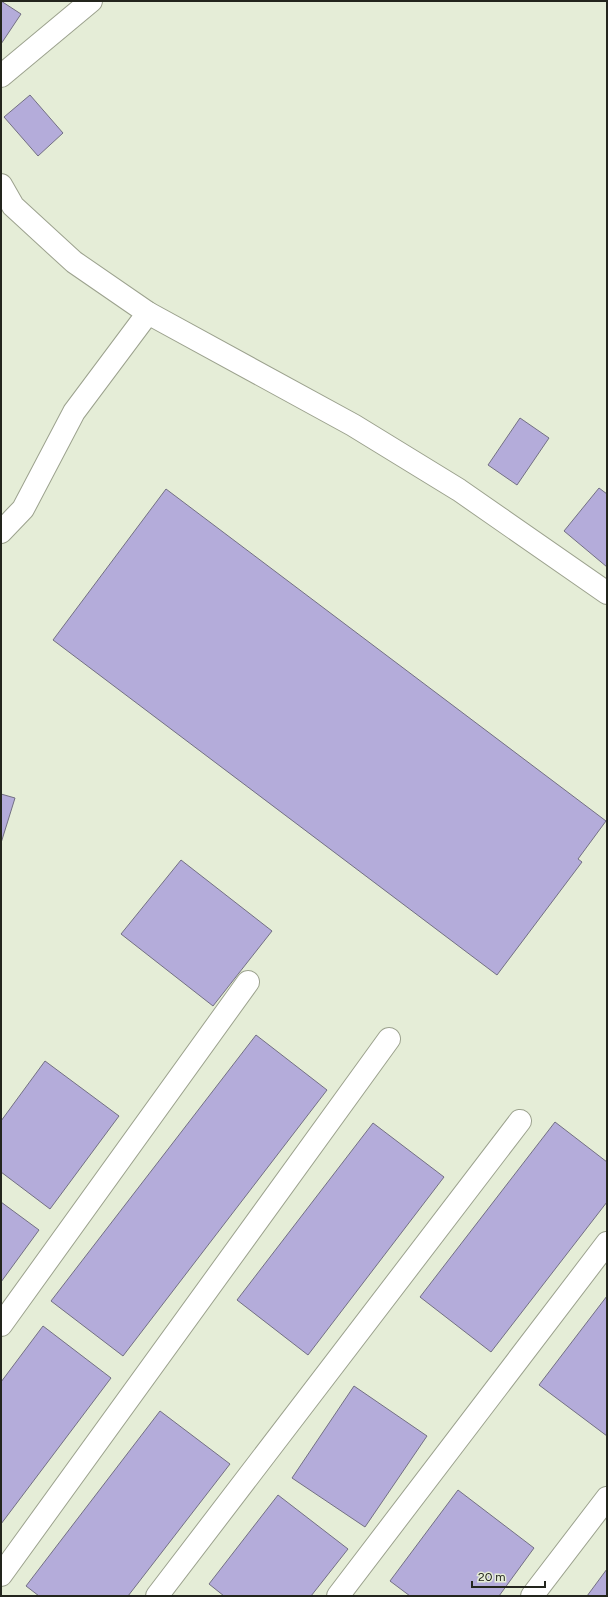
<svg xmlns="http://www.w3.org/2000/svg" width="608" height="1597" viewBox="0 0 608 1597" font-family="Figtree,sans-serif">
<rect width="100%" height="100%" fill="#e5edd7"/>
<!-- building -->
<g fill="#b4acda" stroke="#737083">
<path d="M1 1 21 14 1 44Z"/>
<path d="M30 95 63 133 38 156 4 117Z"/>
<path d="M520 418 549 438 517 485 488 465Z"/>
<path d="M599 488 607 494V567L564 531Z"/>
<path d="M166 489 606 821 578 859 582 862 497 975 53 640Z"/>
<path d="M1 794 15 798 1 843Z"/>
<path d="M181 860 272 931 213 1006 121 934Z"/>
<path d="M256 1035 327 1090 123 1356 51 1301Z"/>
<path d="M45 1061 119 1116 50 1209 1 1172V1121Z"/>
<path d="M555 1122 607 1162V1202L491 1352 420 1297Z"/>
<path d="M373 1123 444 1177 308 1355 237 1300Z"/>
<path d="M1 1202 39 1230 1 1282Z"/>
<path d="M607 1296V1436L539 1385Z"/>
<path d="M43 1326 111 1378 1 1524V1382Z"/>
<path d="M354 1386 427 1436 365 1527 292 1478Z"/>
<path d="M160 1411 230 1464 128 1596H39L26 1586Z"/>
<path d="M458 1490 534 1548 499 1596H410L390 1581Z"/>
<path d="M278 1495 348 1549 311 1596H224L209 1584Z"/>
<path d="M607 1569V1596H587Z"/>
</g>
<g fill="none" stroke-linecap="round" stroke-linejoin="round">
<!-- street casing -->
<g stroke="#9ca28e" stroke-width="24">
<g id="street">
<path d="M1 76 91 1"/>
<path d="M1 532 23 509 74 412 148 313"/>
<path d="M1 1325 248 982"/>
<path d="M1 1575 389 1039"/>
<path d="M157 1596 520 1121"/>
<path d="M338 1596 607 1243"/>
<path d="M532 1596 607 1498"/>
</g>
</g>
<!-- secondary casing -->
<g stroke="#9ca28e" stroke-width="24">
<path id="secondary" d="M1 185 13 206 74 262 148 313 353 425 459 490 607 593"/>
</g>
<!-- street -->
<use href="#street" stroke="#fff" stroke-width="22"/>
<!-- secondary -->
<use href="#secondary" stroke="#fff" stroke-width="22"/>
</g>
<!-- border -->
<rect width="608" height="1597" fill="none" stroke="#23251d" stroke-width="4"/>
<!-- scale -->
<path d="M472 1581v6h73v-6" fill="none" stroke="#23251d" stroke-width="2"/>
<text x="478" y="1581" font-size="12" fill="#23251d" stroke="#e5edd7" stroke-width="3" paint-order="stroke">20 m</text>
</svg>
